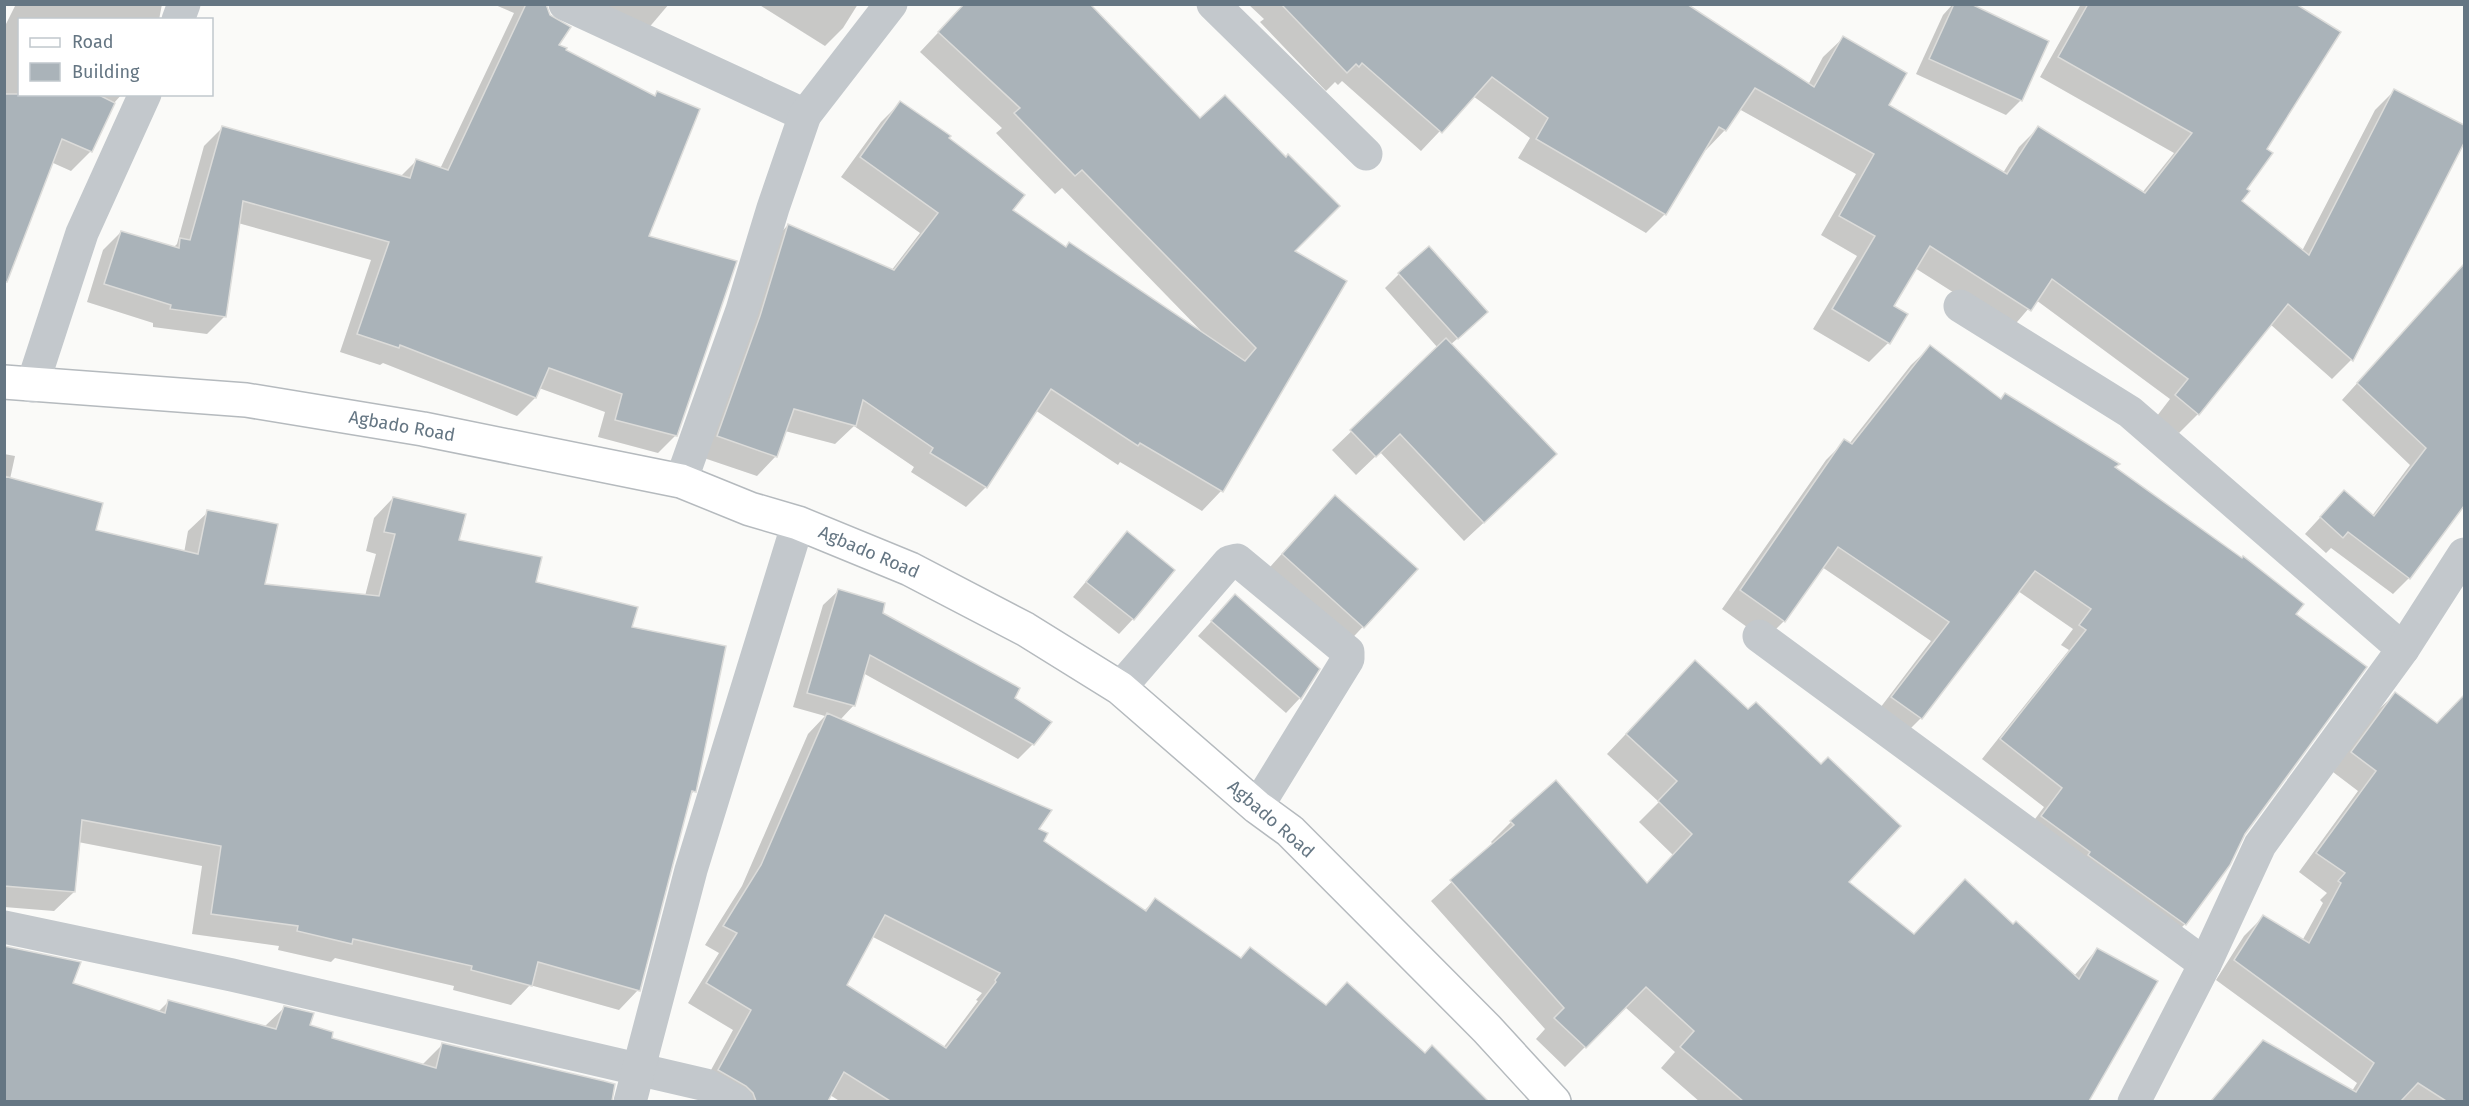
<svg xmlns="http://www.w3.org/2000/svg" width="2469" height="1106" viewBox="0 0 2469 1106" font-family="'Fira Sans',sans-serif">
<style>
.shadow{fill:#0003;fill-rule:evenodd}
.building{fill:#aab3b9;stroke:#dcdcda;stroke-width:1.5;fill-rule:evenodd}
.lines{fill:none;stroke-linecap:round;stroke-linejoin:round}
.major-casing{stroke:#b5babe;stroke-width:36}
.minor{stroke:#c3c8cc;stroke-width:33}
.major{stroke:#fff;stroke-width:33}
.labels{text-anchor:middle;stroke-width:6;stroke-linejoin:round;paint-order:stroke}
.street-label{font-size:18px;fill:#657683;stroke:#fff}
</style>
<rect width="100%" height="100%" fill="#fafaf8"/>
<!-- shadow -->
<g class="shadow">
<polygon points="16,4 162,4 159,20 20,20 20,94 122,94 114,103 91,151 71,171 51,162 4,284 4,28"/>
<polygon points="493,4 545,4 557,45 564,51 654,97 658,93 647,237 676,435 658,453 598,437 605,412 539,388 535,398 517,416 383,363 380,365 340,352 371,260 238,223 225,316 207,334 153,327 153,323 87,302 103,250 121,232 173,248 177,244 204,146 222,128 400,177 416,161 440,169 514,13"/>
<polygon points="594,4 669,4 641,37"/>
<polygon points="758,4 858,4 843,28 825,46"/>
<polygon points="965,4 1293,251 1345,282 1221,491 1202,511 1120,462 1118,465 1035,410 986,487 966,507 911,472 914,467 854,426 835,444 785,431 776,456 757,476 698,456 769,245 788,225 891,271 920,233 841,177 881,122 900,103 947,138 1011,210 1065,248 1204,334 1062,188 1055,194 996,133 1002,128 920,52"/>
<polygon points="1248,4 1463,4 1808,85 1823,57 1843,38 1887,105 2003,173 2019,147 2038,128 2142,193 2174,153 2040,77 2081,4 2293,4 2265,149 2240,201 2302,251 2375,110 2394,91 2464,126 2464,140 2351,360 2332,379 2270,324 2198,414 2179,433 2157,416 2170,399 2036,300 2011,329 1915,268 1892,306 1888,343 1869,362 1813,329 1857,256 1821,235 1856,174 1739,109 1725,130 1706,150 1704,149 1665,214 1646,233 1518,158 1530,138 1473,96 1421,151 1342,81 1338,85 1335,82 1326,91 1260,22 1264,19"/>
<polygon points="1953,4 1967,4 2021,100 2006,115 1916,74 1943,15"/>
<polygon points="2464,265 2464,504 2409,578 2393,594 2331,548 2326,553 2305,534 2328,509 2372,516 2410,465 2342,400"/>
<polygon points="1399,274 1472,326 1450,345 1536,474 1464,541 1380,452 1356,475 1332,450 1438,348 1385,288"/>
<polygon points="1930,347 2000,400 2005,394 2118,464 2114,468 2294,615 2244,833 2229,864 2185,924 2166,943 2023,835 2044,807 1982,759 2069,650 2061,645 2073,629 2018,591 1921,718 1902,737 1874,716 1931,641 1822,567 1784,621 1765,640 1722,609 1826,460 1845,441 1849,444 1911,365"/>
<polygon points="4,454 15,456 10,479 94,532 184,553 188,531 208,512 263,585 365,596 376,554 366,551 374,518 393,498 457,542 534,583 631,628 694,791 689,796 638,990 619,1010 530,985 511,1005 453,990 454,986 335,958 331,962 278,950 279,946 192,934 202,866 78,842 74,892 54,911 4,907"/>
<polygon points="1314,518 1416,570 1342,649 1262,576"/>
<polygon points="1127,533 1133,619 1119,634 1073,597"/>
<path d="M 838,591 L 881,613 L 1013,698 L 1033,744 L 1018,759 L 863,673 L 854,705 L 840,720 L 1037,830 L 1042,841 L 1144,911 L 1155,900 L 1240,959 L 1250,949 L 1325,1006 L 1425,1055 L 1483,1099 L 1480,1102 L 841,1102 L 830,1095 L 827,1102 L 721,1102 L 700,1090 L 733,1030 L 688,1003 L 719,953 L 705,945 L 742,886 L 808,734 L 825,716 L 793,707 L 823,605 ZM 871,936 L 982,993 L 976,1000 L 978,1001 L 943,1048 L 845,986 Z"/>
<polygon points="1221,611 1318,669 1300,698 1286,713 1198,636"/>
<polygon points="1675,682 1847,882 1914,935 2013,926 2074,976 2097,949 2155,981 2087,1102 1700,1102 1661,1068 1675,1052 1625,1007 1565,1067 1536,1039 1545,1029 1431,901 1493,844 1491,842 1511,822 1646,884 1673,855 1639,822 1659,802 1607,754"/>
<polygon points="2395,694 2436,725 2464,696 2464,1102 2210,1102 2263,1042 2352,1091 2357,1083 2216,980 2244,936 2263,917 2302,941 2323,903 2320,900 2327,893 2299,872 2358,791 2333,772 2376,712"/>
<polygon points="4,948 71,984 158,1012 168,1002 264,1027 284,1008 330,1039 422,1065 442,1045 613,1085 610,1102 4,1102"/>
</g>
<!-- building -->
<g class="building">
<polygon points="526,4 546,4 550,15 571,27 559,45 567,48 566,50 655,96 657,91 700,109 649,236 737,261 677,436 615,420 622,394 549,368 536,398 400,345 399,348 357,334 389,242 243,201 226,317 170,309 171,305 104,284 121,231 179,248 180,238 190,240 222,126 410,178 416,159 448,170"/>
<polygon points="964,4 1090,4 1200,118 1225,95 1286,157 1288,154 1340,206 1295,251 1347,281 1223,492 1140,443 1138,446 1051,389 987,488 930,453 933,448 863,400 856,426 794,409 777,457 717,436 760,316 788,224 894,270 938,213 860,157 900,101 951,136 949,138 1025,195 1013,210 1066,247 1069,242 1245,361 1256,348 1082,170 1075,176 1014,113 1020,108 938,32"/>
<polygon points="1281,4 1687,4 1814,87 1843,36 1907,73 1889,105 2007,174 2038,126 2145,193 2192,133 2058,57 2088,4 2296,4 2341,32 2267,149 2273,153 2247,189 2250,191 2242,201 2309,255 2394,89 2464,125 2464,143 2353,361 2288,304 2199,415 2175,395 2188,379 2052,279 2031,311 1930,246 1894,306 1908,314 1890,344 1832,309 1875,236 1839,216 1874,154 1755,88 1726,131 1719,127 1666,215 1536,139 1548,118 1492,77 1442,133 1362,63 1359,67 1356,64 1347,73"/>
<polygon points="1954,4 1971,4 2049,41 2022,101 1929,59"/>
<polygon points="4,94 97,94 115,103 92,152 62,139 7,282 4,281"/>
<polygon points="1429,246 1488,312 1458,339 1398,273"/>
<polygon points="2464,264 2464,506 2410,579 2348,532 2343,538 2320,517 2344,490 2374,516 2426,448 2357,383"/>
<polygon points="1446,338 1557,454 1484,523 1400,434 1376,457 1350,430"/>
<polygon points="1930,345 2001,399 2005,393 2120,464 2115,467 2242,558 2243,556 2304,604 2296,614 2367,667 2245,834 2230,865 2186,925 2088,855 2090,852 2041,816 2062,788 2000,739 2086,630 2079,625 2091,609 2035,571 1922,719 1891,697 1949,622 1838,547 1785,622 1740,590 1844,439 1852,444"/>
<polygon points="4,476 103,503 96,530 198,554 207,510 278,524 265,584 379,596 395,534 384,532 393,497 466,514 459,540 542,557 536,582 638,607 632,627 726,646 696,792 692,791 640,991 538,962 532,986 471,970 472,966 353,939 352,944 297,931 298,926 211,914 221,846 82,820 75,892 4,886"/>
<polygon points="1335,495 1418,569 1364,628 1282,554"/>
<polygon points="1127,531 1175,570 1134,620 1086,582"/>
<polygon points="838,589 885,603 883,613 1020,688 1015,698 1052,722 1034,745 870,655 855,706 807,693"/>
<polygon points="1235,594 1320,669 1301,699 1211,621"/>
<polygon points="1695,660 1748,709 1756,702 1821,764 1828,757 1901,826 1849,882 1914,934 1965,879 2013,924 2016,921 2079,979 2097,948 2158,981 2089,1101 1743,1101 1680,1047 1694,1031 1646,987 1586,1048 1554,1018 1564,1008 1450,880 1514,825 1510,821 1556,780 1647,883 1692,834 1658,801 1677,781 1626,734"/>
<polygon points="2395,692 2437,723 2464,695 2464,1101 2446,1101 2418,1083 2401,1101 2211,1101 2263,1040 2356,1092 2374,1063 2234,960 2263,915 2309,943 2341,883 2338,881 2345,873 2316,853 2376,771 2351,752"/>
<path d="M 827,713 L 1052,810 L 1039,829 L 1048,833 L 1044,841 L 1146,911 L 1155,898 L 1241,958 L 1250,947 L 1326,1005 L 1347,982 L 1425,1053 L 1432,1045 L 1488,1101 L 890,1101 L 844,1072 L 828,1101 L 756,1101 L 753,1093 L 746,1086 L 718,1070 L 751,1010 L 706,983 L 737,933 L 723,926 L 761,865 ZM 885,915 L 1000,973 L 995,980 L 996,982 L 946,1048 L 847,985 Z"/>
<polygon points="4,946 81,962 73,983 165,1013 168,1000 276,1029 284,1006 314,1013 310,1025 333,1032 332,1038 436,1068 442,1043 604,1081 615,1084 612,1101 4,1101"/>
</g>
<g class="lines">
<!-- major casing -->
<g class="major-casing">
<polyline id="major" points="4,382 246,400 423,429 681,481 750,509 798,523 910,569 1025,629 1120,688 1257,807 1290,831 1487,1029 1554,1102"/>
</g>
<!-- minor -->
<g class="minor">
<polyline points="565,4 805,115"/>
<polyline points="1213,4 1366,154"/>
<polyline points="178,20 184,4"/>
<polyline points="1960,306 2130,412 2403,649"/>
<polyline points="32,386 82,233 145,94"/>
<polyline points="681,481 742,310 773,208 805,115 891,4"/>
<polyline points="1759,636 2205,964"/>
<polyline points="1120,688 1229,562 1237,560 1348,652 1348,659 1257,807"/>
<polyline points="4,927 232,975 706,1085 737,1102"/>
<polyline points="630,1102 691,870 798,523"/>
<polyline points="2134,1102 2205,964 2260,845 2403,649 2464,554"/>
</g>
<!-- major -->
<use href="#major" class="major"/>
</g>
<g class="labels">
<!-- street labels -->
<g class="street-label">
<text transform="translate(402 426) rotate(10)" y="6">Agbado Road</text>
<text transform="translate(869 552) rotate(23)" y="6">Agbado Road</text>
<text transform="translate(1271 819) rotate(41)" y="6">Agbado Road</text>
</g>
</g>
<!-- border -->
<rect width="2469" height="1106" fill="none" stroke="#657683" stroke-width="12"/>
<!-- legend -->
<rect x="18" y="18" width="195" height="78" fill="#ffffff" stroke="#c1c8cd" stroke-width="1.5"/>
<rect x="30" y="38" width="30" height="9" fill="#ffffff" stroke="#c1c8cd" stroke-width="1.5"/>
<text x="72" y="48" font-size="18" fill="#657683">Road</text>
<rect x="30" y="63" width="30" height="18" fill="#aab3b9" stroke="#c1c8cd" stroke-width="1.5"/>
<text x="72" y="78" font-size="18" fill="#657683">Building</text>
</svg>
